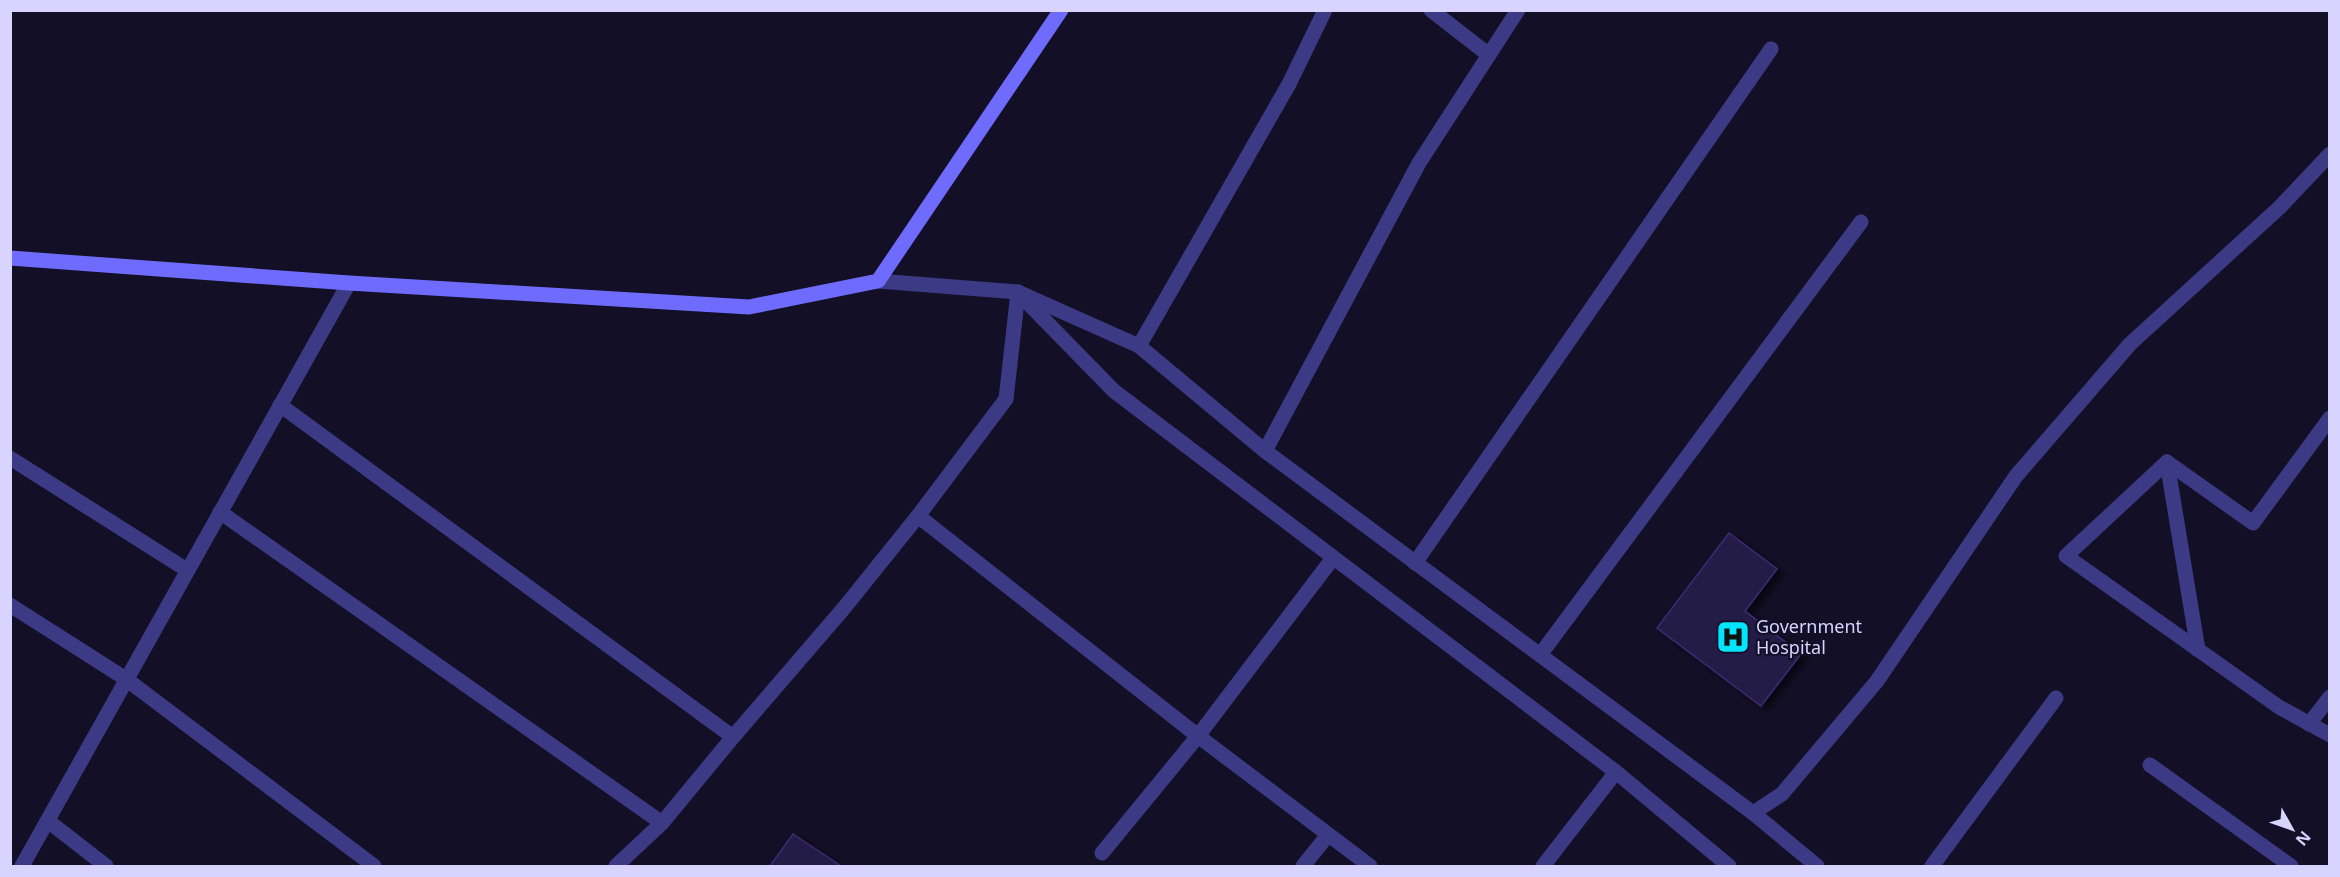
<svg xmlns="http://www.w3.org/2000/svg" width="2340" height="877" viewBox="0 0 2340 877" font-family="'Noto Sans',sans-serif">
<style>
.building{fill:#241b47;stroke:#3b2d73;stroke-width:1.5;filter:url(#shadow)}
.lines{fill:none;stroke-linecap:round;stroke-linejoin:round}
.lane{stroke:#3d3a85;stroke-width:15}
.street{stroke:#3d3a85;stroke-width:15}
.secondary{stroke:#6f6bff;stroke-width:15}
.labels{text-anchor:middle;stroke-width:4.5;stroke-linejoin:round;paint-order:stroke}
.poi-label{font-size:18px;fill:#d9d4ff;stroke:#130f26;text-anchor:start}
</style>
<defs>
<filter id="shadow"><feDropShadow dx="6" dy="4" stdDeviation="3" flood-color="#0009"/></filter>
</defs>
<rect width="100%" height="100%" fill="#130f26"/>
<!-- building -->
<g class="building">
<polygon points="1729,533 1777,569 1745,611 1801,654 1761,706 1657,628"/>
<polygon points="793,834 841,866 770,866"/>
</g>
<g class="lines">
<!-- lane -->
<polyline class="lane" points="1540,655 1861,222"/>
<!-- street -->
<g class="street">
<polyline points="1431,10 1489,55"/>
<polyline points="878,281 1018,292 1139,346 1265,451 1753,813 1817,866"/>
<polyline points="1024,299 1114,391 1616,772 1729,866"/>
<polyline points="1139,346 1289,84 1325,10"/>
<polyline points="280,405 733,737 662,823 616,866"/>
<polyline points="2330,418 2253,523 2167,462 2066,556 2279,707 2330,735"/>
<polyline points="1265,451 1419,163 1518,10"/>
<polyline points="10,458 187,570"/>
<polyline points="2167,462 2198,650"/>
<polyline points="220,512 662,823"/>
<polyline points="918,516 1198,736 1102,853"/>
<polyline points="1333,558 1198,736 1370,866"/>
<polyline points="1415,563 1771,49"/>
<polyline points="10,605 126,679 374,866"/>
<polyline points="2309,724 2330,697"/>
<polyline points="733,737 844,608 918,516 1006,399 1018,292"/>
<polyline points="2150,765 2291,866"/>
<polyline points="1753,813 1782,794 1877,681 2016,476 2130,344 2280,207 2330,154"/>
<polyline points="48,821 106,866"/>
<polyline points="22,866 349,283"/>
<polyline points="1303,866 1328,835"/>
<polyline points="1543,866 1616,772"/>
<polyline points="1932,866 2056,698"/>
</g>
<!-- secondary -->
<polyline class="secondary" points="10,258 349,283 749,307 878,281 1061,10"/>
</g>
<!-- icons -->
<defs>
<g id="hospital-square" transform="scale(1.725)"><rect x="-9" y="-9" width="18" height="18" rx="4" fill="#00e5ff" stroke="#130f26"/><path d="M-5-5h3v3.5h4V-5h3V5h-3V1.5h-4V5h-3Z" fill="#111"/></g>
</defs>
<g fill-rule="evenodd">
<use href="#hospital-square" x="1733" y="637"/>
</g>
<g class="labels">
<!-- poi labels -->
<g class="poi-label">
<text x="1756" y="633">Government<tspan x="1756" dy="21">Hospital</tspan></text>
</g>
</g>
<!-- border -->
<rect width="2340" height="877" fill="none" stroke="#d9d4ff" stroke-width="24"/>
<!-- north arrow -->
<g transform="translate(2292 829) rotate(130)" stroke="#130f26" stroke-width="4.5" paint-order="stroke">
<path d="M0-4.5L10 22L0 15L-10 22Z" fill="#d9d4ff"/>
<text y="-9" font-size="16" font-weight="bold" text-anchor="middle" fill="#d9d4ff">N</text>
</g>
</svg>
